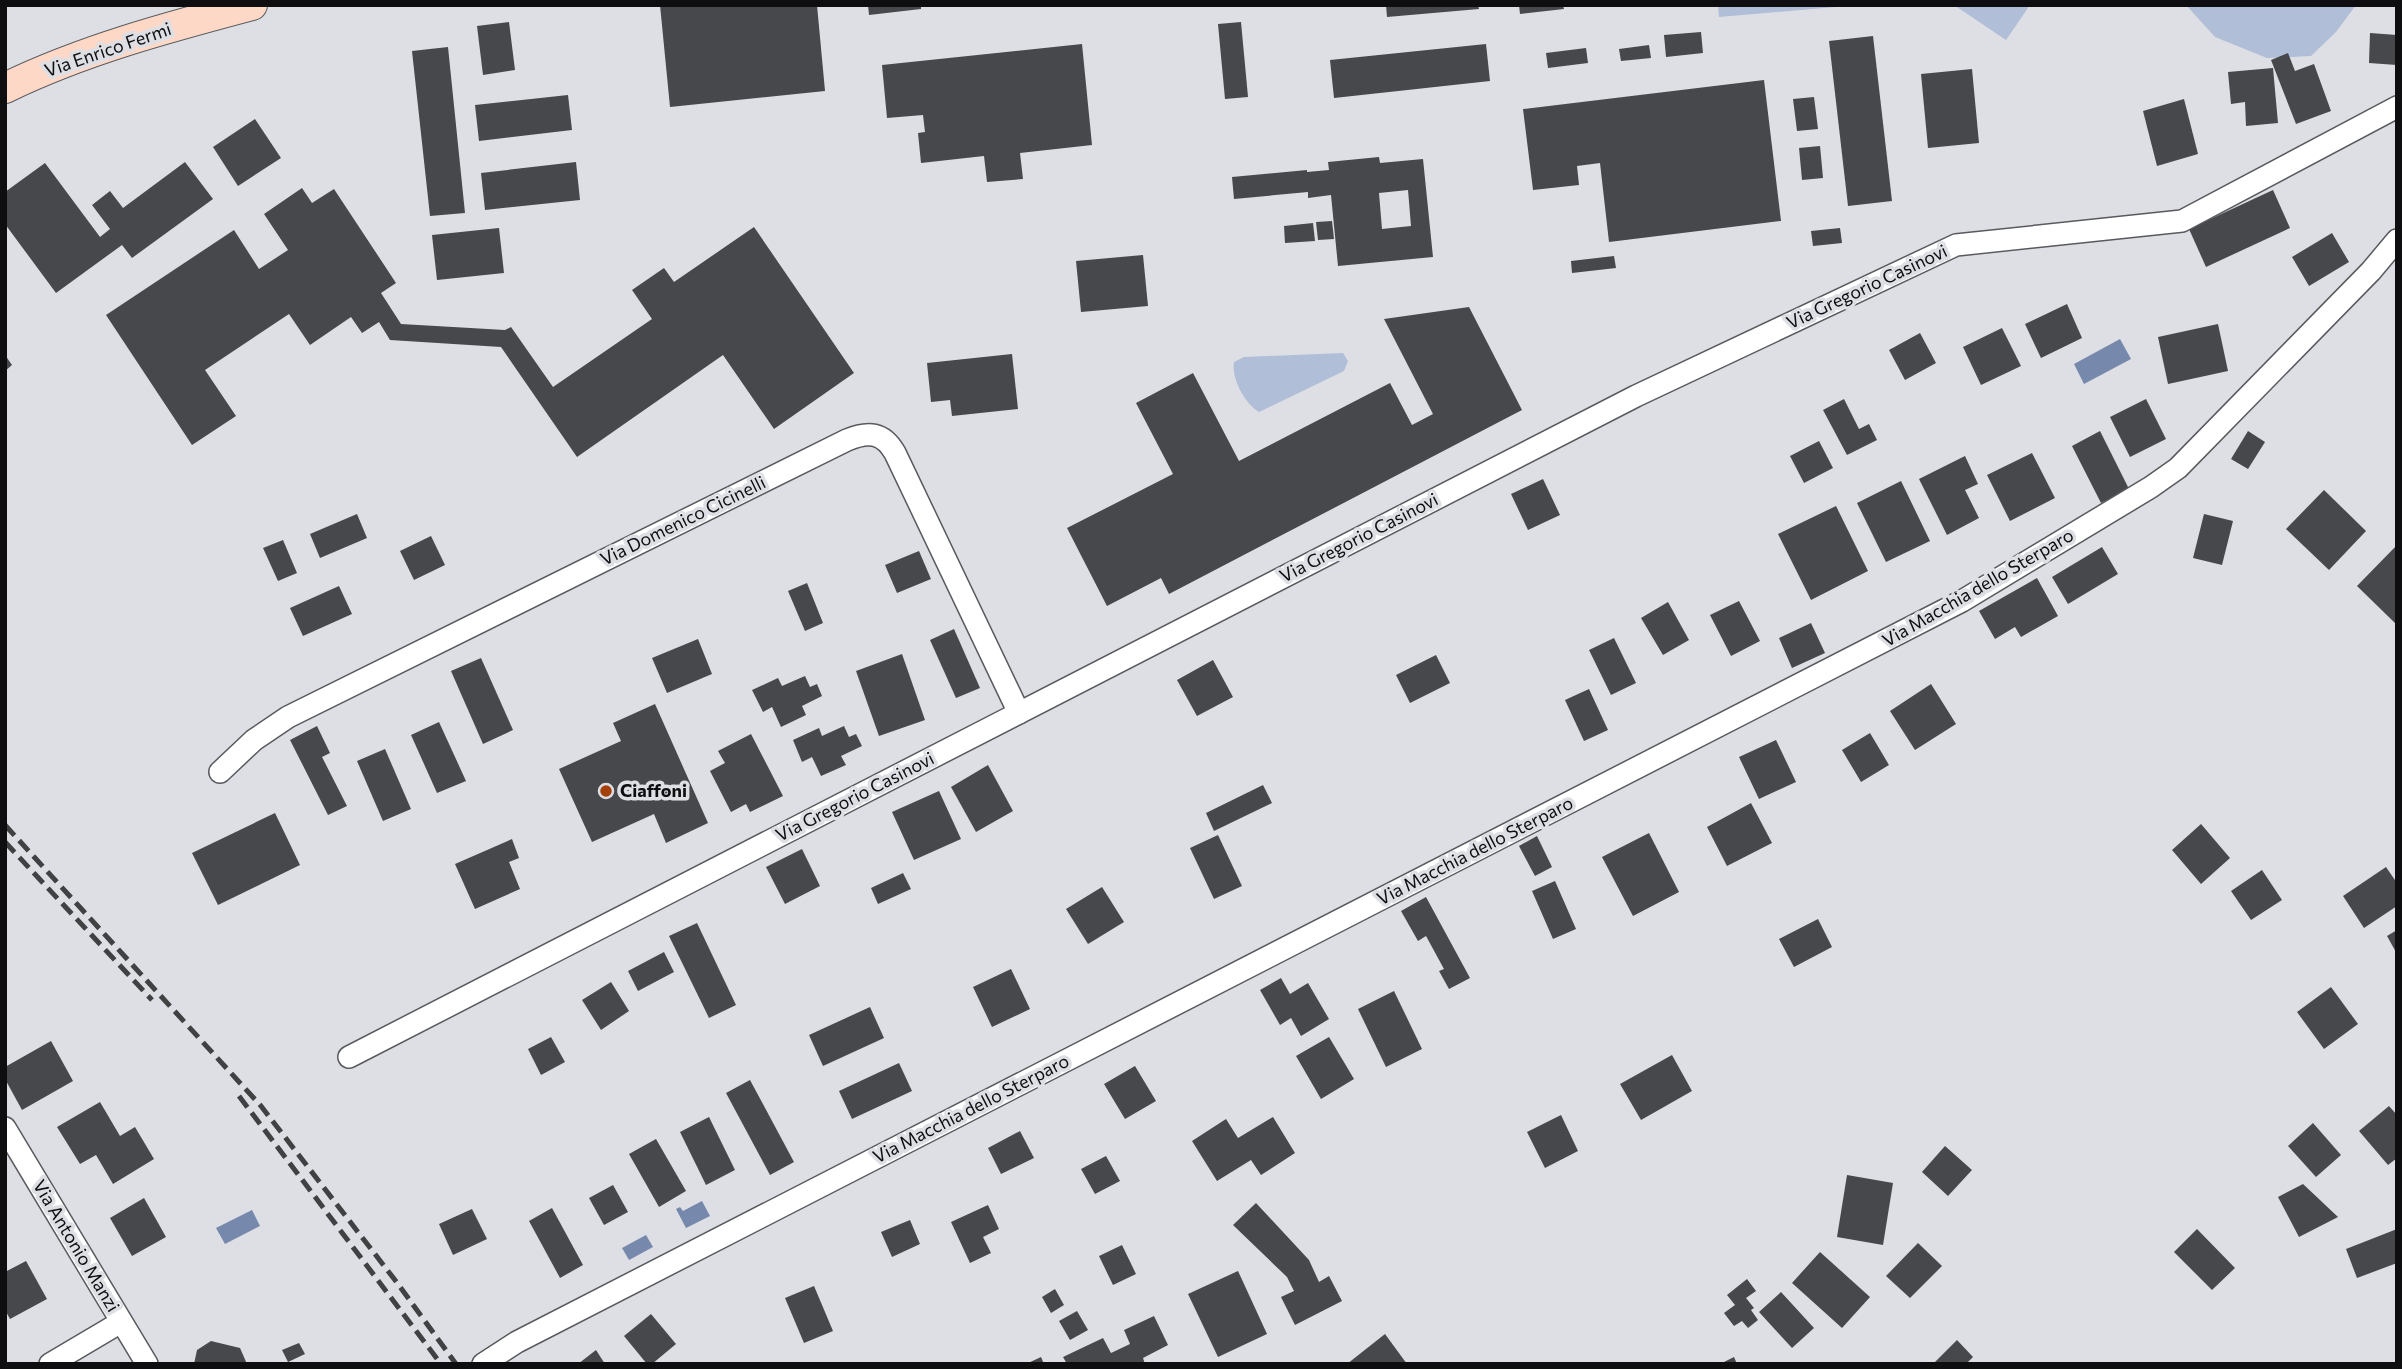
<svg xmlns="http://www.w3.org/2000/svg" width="2402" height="1369" viewBox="0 0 2402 1369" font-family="Commissioner,sans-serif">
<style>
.green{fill:#b1bed8}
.water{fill:#7688ab}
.building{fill:#46484b;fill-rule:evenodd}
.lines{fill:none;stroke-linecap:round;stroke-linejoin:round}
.street-casing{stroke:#585a5e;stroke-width:24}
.secondary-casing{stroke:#585a5e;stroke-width:32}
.street{stroke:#fff;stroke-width:21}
.secondary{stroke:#fed8c7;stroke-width:30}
.rail{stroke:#404143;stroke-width:5;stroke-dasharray:14 7;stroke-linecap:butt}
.poi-dot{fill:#a4400a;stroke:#dddfe4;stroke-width:2.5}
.labels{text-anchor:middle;stroke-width:7;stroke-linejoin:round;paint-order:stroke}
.street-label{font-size:18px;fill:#0e0e10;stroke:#dddfe4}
.poi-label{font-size:18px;font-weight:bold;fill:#0e0e10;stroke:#dddfe4;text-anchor:start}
</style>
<rect width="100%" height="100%" fill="#dddfe4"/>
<!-- green -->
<g class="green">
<polygon points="1718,5 1846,5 1847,6 1719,17"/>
<polygon points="1954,5 2030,5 2006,40"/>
<polygon points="2186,5 2356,5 2336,32 2311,56 2267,58 2215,37"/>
<path d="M 1343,353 L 1348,361 L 1344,371 L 1259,412 C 1245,404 1231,378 1234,362 L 1244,357 Z"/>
</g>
<!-- water -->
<g class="water">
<polygon points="2120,339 2131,359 2084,384 2074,364"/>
<polygon points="702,1201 710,1216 686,1228 676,1209 680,1207 683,1211"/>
<polygon points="252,1210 260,1226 225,1244 216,1228"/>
<polygon points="646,1235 653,1247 629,1260 622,1248"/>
</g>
<!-- building -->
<g class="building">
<polygon points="660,5 817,5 825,91 670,107"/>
<polygon points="868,5 921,5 921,9 869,15"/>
<polygon points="1386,5 1478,5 1479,9 1387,17"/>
<polygon points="1519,5 1563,5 1564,9 1520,14"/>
<polygon points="509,22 515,70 483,75 477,26"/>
<polygon points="1241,22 1248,97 1225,99 1218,24"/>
<polygon points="1701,32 1703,53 1666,57 1664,35"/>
<polygon points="2370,33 2397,35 2397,65 2369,63"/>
<polygon points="1873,36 1892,201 1848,206 1829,41"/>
<polygon points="1082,44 1092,145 1020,153 1023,179 987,182 984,156 921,163 918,133 925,132 923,115 887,118 882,65"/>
<polygon points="1486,44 1490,81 1334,98 1330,60"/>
<polygon points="1649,45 1651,58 1621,61 1619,49"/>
<polygon points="448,47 465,213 430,216 412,51"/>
<polygon points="1586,48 1588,63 1548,68 1546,53"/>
<polygon points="2288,53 2295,71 2314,64 2331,111 2296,124 2271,60"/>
<polygon points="2273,68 2278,123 2246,126 2245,102 2231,104 2228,72"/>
<polygon points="1972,69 1979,143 1928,148 1921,74"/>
<polygon points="1764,80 1781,221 1609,242 1600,163 1577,166 1579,185 1533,190 1523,109"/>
<polygon points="568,95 572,130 479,141 475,105"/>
<polygon points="1814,97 1818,129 1797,131 1793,99"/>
<polygon points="2184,99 2198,154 2157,166 2143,111"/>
<polygon points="255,119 281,158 238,186 213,147"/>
<polygon points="1820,146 1823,178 1802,180 1799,148"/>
<path d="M 1379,157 L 1380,163 L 1423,159 L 1433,257 L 1338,266 L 1331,195 L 1308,198 L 1308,192 L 1234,199 L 1232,177 L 1307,170 L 1307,172 L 1329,170 L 1328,162 ZM 1408,190 L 1411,226 L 1382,229 L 1379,193 Z"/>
<polygon points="185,162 213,199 132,258 122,245 56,293 5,224 5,192 45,163 100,237 110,229 92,205 110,191 123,208"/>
<polygon points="576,162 580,200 485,210 481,173"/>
<polygon points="302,188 312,203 334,189 396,283 381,293 401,324 505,330 511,327 553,387 652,319 632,290 664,268 674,282 754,227 854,373 774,429 723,355 577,457 501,347 390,340 379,322 362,333 351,317 310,345 289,314 205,370 236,416 192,445 106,315 234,230 259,269 288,250 264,214"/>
<polygon points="2273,190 2290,228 2206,267 2189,229"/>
<polygon points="1332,221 1334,239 1318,240 1316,222"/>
<polygon points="1313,223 1315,241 1285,243 1284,226"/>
<polygon points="499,228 504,273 437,280 432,235"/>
<polygon points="1840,228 1842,243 1813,246 1811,231"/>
<polygon points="2332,233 2349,262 2309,286 2292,257"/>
<polygon points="1143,255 1148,306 1081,312 1076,261"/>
<polygon points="1614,256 1616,268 1572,273 1571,261"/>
<polygon points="2067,304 2082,338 2041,358 2025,324"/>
<polygon points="1469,307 1522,410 1169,594 1161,578 1107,606 1067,528 1173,474 1136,403 1193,373 1239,461 1390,383 1412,425 1433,414 1384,319"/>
<polygon points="2218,324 2228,371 2168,384 2158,337"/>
<polygon points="2002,328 2021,366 1981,385 1963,347"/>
<polygon points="1920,333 1936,363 1905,380 1889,350"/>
<polygon points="1012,354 1018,409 952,416 950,400 931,402 927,363"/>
<polygon points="5,355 12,365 5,371"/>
<polygon points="1844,399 1859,429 1869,424 1877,440 1847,455 1823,410"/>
<polygon points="2146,399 2166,439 2130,457 2110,417"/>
<polygon points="2100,431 2129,489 2101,503 2072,446"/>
<polygon points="2248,431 2265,442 2248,469 2231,459"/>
<polygon points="1819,441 1833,468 1804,483 1790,456"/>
<polygon points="2032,453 2055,498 2010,521 1987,475"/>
<polygon points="1965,456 1978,484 1965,490 1979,518 1947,535 1919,479"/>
<polygon points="1543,479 1560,515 1528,530 1511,494"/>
<polygon points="1901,481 1930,541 1886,562 1857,503"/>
<polygon points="2324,490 2366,531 2329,570 2286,529"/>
<polygon points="1836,506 1868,571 1811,600 1778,534"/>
<polygon points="357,514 367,538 320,558 310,534"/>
<polygon points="2204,514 2233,521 2222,565 2193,558"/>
<polygon points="431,536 445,565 414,580 400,551"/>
<polygon points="283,540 297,573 278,581 263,548"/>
<polygon points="2397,545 2397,625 2357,586"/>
<polygon points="2102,547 2118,574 2068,604 2052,577"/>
<polygon points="919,551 931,579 897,593 885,565"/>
<polygon points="2037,578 2058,616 2021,637 2015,627 1995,639 1979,611"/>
<polygon points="807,583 823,623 805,631 788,591"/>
<polygon points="339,586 352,614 303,636 290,608"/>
<polygon points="1739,601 1760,641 1731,656 1710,615"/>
<polygon points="1668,602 1689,640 1663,655 1641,618"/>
<polygon points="1811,623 1825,653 1792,668 1779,638"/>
<polygon points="954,629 980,688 956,698 930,640"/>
<polygon points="1614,638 1636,683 1611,695 1589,650"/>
<polygon points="698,639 712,674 667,693 652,658"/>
<polygon points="902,654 925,720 879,736 856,671"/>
<polygon points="1436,655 1450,683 1410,703 1396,675"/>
<polygon points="481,658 513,730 483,744 451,671"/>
<polygon points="1213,660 1233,697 1197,716 1177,680"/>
<polygon points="805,676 810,687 817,684 822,696 802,706 806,715 781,727 772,707 763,712 752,690 778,678 782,686"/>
<polygon points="1931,684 1956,724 1915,750 1890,711"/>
<polygon points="1589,689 1608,730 1584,741 1565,700"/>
<polygon points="655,704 708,823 666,843 654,814 592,842 559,769 621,741 613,723"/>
<polygon points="439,722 466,781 437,793 411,735"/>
<polygon points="317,726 330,753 322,757 347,806 328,815 290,740"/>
<polygon points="844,726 849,737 856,734 862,746 841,756 846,765 821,776 812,757 802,762 793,740 819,728 822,736"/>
<polygon points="1870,733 1889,765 1861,782 1842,750"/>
<polygon points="751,734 783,796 750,812 746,804 731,812 710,771 725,763 718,751"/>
<polygon points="1776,740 1796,782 1759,799 1739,757"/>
<polygon points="385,749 411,809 383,821 357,761"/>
<polygon points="988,765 1013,811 976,832 951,787"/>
<polygon points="1263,785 1272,803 1214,831 1206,813"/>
<polygon points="939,791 961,839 914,860 892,812"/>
<polygon points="1751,803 1772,843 1727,866 1707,827"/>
<polygon points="275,813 300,865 218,905 192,853"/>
<polygon points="2201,824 2230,858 2201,884 2172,850"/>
<polygon points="1649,833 1679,892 1633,916 1602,857"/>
<polygon points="1218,835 1242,886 1214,899 1190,848"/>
<polygon points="1537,836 1552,867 1535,876 1519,846"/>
<polygon points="512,839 519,858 509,862 520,889 475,909 455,864"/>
<polygon points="802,849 820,886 785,904 766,867"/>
<polygon points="2386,867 2397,883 2397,906 2364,928 2343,896"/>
<polygon points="2262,870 2282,900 2251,920 2231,891"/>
<polygon points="903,873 911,889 878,904 871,888"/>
<polygon points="1555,881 1576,929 1553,939 1532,891"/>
<polygon points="1102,887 1124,922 1088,944 1066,909"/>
<polygon points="1426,897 1470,978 1449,989 1439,971 1444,969 1426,936 1418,941 1401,911"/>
<polygon points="1818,919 1832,947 1794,967 1779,939"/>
<polygon points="697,923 736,1005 709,1018 669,936"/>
<polygon points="2397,930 2397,954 2387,936"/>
<polygon points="664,952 674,972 638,991 628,971"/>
<polygon points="1011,969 1030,1009 992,1027 973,987"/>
<polygon points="1281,978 1290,994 1308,983 1329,1019 1301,1036 1291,1018 1280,1025 1260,990"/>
<polygon points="611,982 629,1011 601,1030 582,1000"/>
<polygon points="2331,987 2358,1024 2324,1049 2297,1012"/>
<polygon points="1394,991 1422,1049 1386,1067 1358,1009"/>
<polygon points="870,1007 884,1038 823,1066 809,1035"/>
<polygon points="551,1037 565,1062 541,1075 528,1049"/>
<polygon points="1329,1037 1354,1079 1321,1099 1296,1056"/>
<polygon points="51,1041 73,1081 22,1110 5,1079 5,1067"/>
<polygon points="1672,1055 1692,1091 1641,1120 1620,1084"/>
<polygon points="899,1063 912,1091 852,1119 839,1091"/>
<polygon points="1135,1066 1156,1101 1125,1119 1104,1084"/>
<polygon points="750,1080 794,1162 770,1175 726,1093"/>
<polygon points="100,1102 120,1136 135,1127 154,1159 113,1184 96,1155 80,1164 57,1127"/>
<polygon points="2389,1106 2397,1115 2397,1158 2388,1165 2359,1131"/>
<polygon points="1561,1115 1578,1151 1545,1168 1527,1132"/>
<polygon points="709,1117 735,1170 706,1185 680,1132"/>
<polygon points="1273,1117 1295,1153 1261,1175 1251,1160 1217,1181 1192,1141 1226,1119 1238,1138"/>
<polygon points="2313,1123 2341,1155 2316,1177 2288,1146"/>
<polygon points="1020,1131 1034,1158 1001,1174 988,1148"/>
<polygon points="656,1139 686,1191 659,1207 629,1154"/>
<polygon points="1945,1146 1972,1170 1948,1196 1922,1172"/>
<polygon points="1106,1156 1120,1181 1095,1194 1081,1169"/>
<polygon points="1847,1175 1893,1183 1883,1245 1837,1237"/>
<polygon points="2303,1184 2338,1217 2299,1237 2278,1197"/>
<polygon points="613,1185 628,1212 604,1225 589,1198"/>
<polygon points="144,1198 166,1237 132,1256 110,1218"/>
<polygon points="1256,1203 1309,1260 1319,1282 1329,1276 1342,1301 1295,1325 1281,1297 1294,1291 1287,1277 1233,1225"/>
<polygon points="988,1205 999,1229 983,1237 991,1253 970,1263 951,1222"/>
<polygon points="552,1208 583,1265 560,1278 529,1221"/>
<polygon points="472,1209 487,1239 453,1255 439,1224"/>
<polygon points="910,1220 920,1244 892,1257 881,1232"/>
<polygon points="2197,1229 2235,1268 2212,1290 2174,1252"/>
<polygon points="2397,1229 2397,1263 2357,1278 2346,1249"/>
<polygon points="1918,1243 1942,1266 1910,1298 1886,1276"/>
<polygon points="1122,1245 1136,1274 1113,1285 1099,1256"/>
<polygon points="1820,1252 1870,1297 1842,1328 1792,1283"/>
<polygon points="26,1261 47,1299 10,1319 5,1310 5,1272"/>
<polygon points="1238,1271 1267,1334 1218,1357 1188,1294"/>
<polygon points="1747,1279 1756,1291 1746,1298 1754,1308 1751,1310 1758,1320 1748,1328 1742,1321 1734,1326 1724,1313 1735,1305 1727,1295"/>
<polygon points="814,1286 833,1331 804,1343 785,1298"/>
<polygon points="1055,1289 1064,1305 1051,1313 1042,1297"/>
<polygon points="1781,1292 1814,1328 1792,1348 1759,1312"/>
<polygon points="1077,1311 1088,1330 1070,1340 1059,1321"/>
<polygon points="651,1314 676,1344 652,1364 647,1364 624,1336"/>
<polygon points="1154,1316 1168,1345 1143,1358 1145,1364 1067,1364 1063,1357 1103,1338 1111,1353 1130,1344 1124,1330"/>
<polygon points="1385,1334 1407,1364 1347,1364"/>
<polygon points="1957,1340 1973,1357 1966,1364 1933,1364"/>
<polygon points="211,1341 240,1348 247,1364 194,1364 197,1350"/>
<polygon points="299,1343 305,1354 288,1362 282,1350"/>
<polygon points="596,1350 605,1364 578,1364"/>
<polygon points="1041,1357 1044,1364 1026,1364"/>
<polygon points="1734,1357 1737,1364 1720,1364"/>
</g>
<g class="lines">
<!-- street casing -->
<g class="street-casing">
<g id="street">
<path d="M 220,772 L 254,740 L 288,717 L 847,440 C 868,431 883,432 895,453 L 1019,713"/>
<polyline points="349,1057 1636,396 1956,245 2182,221 2397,107"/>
<polyline points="5,1128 147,1364"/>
<polyline points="50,1364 121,1322"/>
<polyline points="483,1364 517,1342 1962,601 2151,487 2178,468 2371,271 2397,240"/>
</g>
</g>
<!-- secondary casing -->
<g class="secondary-casing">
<path id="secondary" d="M 5,88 C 83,50 169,27 252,5"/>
</g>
<!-- street -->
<use href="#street" class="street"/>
<!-- secondary -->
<use href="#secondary" class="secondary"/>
<!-- rail -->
<g class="rail">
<polyline points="5,825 261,1106 398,1284 456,1364"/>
<polyline points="5,842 152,1000"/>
<polyline points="239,1096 441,1364"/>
</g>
</g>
<!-- markers -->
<circle class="poi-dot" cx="606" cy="791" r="7"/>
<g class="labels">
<!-- street labels -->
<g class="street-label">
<text transform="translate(108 50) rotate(-19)" y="6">Via Enrico Fermi</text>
<text transform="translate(1867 287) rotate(-25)" y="6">Via Gregorio Casinovi</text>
<text transform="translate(683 521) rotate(-26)" y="6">Via Domenico Cicinelli</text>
<text transform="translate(1359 538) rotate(-27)" y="6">Via Gregorio Casinovi</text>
<text transform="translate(1978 588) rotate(-30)" y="6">Via Macchia dello Sterparo</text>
<text transform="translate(855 797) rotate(-27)" y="6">Via Gregorio Casinovi</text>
<text transform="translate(1475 851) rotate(-27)" y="6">Via Macchia dello Sterparo</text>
<text transform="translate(971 1109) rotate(-27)" y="6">Via Macchia dello Sterparo</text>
<text transform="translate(76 1246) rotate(59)" y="6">Via Antonio Manzi</text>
</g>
<!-- poi labels -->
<g class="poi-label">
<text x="620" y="797">Ciaffoni</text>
</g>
</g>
<!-- border -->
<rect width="2402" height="1369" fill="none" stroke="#0e0e10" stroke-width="14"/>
</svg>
